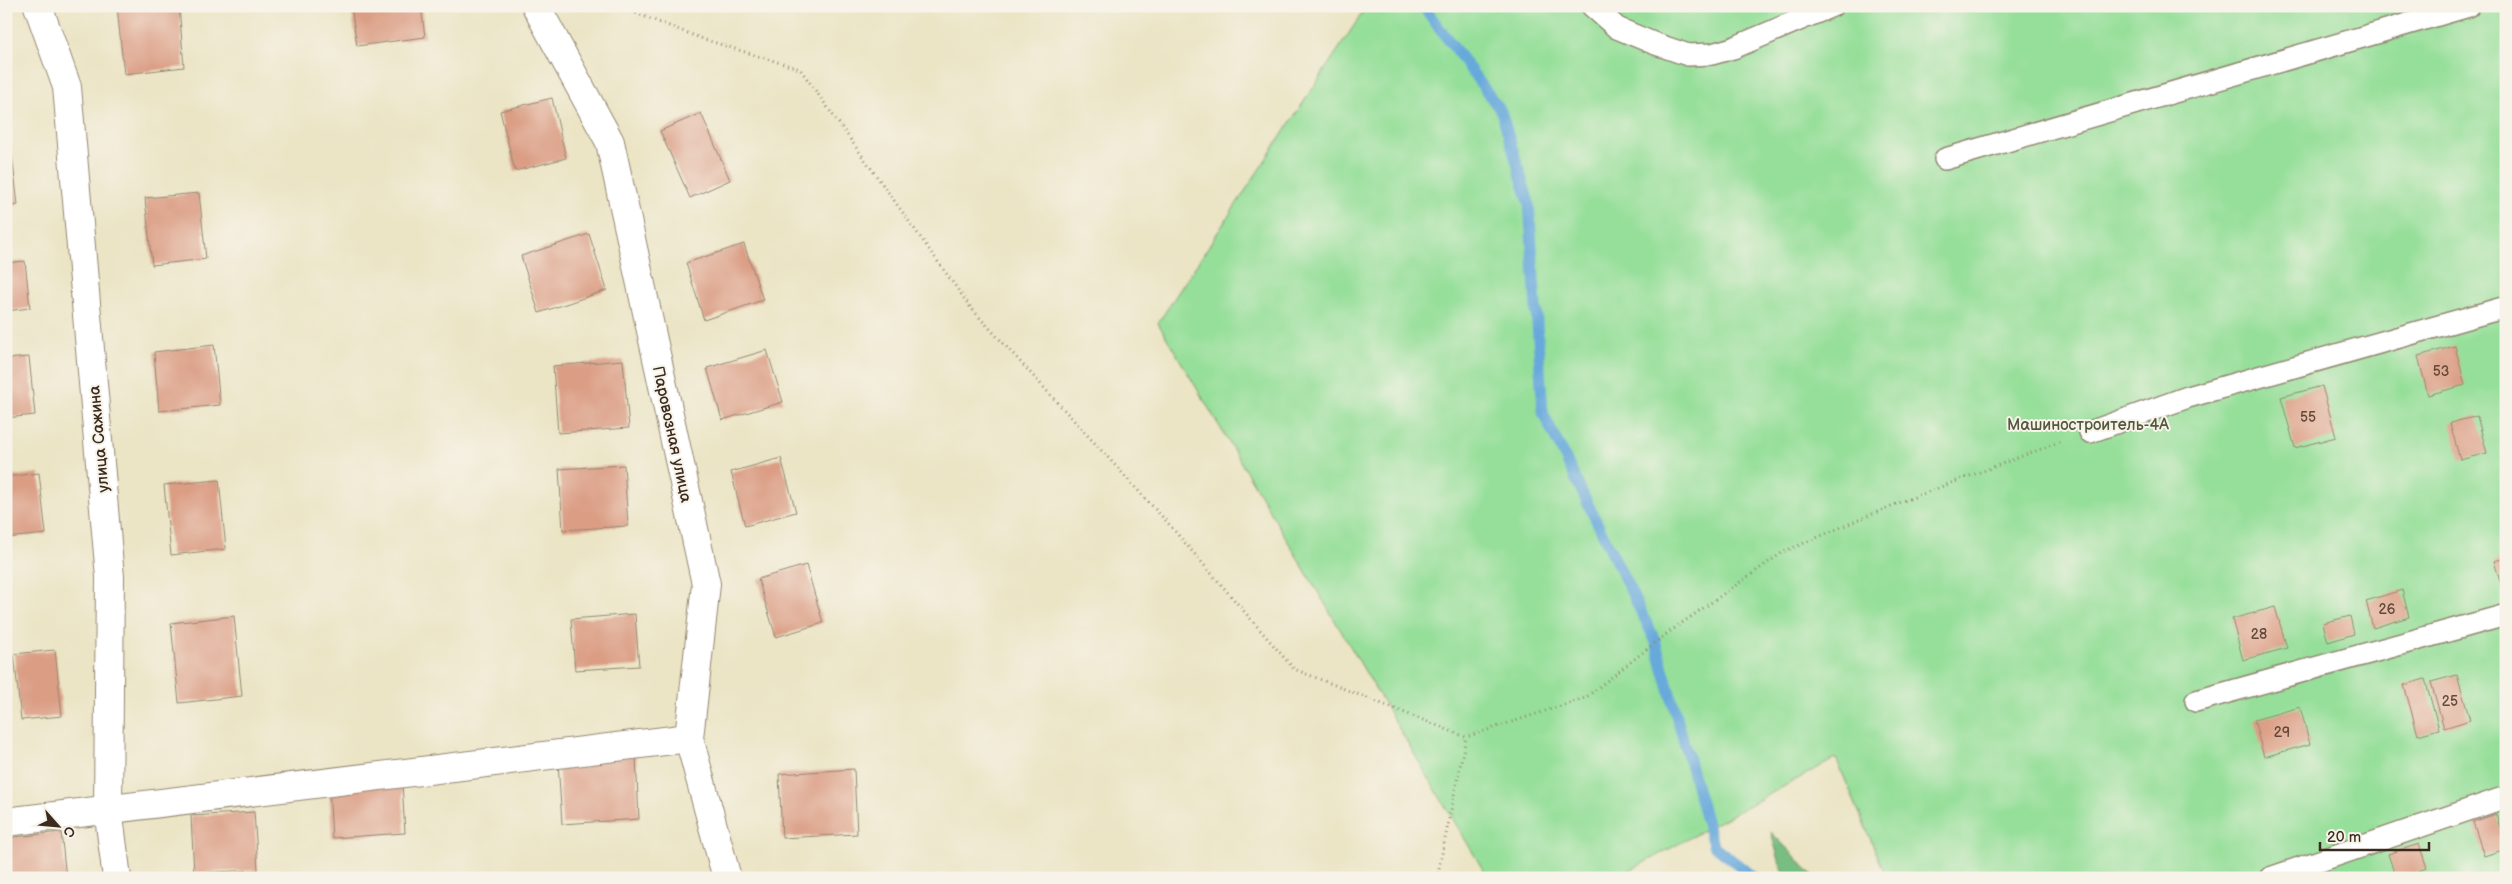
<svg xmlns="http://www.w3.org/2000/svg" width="2512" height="884" viewBox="0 0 2512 884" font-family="'Balsamiq Sans',sans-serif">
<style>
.green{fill:#96df9a;stroke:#68845c}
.forest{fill:#78be82;stroke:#5a7450}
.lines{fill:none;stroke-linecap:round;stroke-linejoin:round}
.stream{stroke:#67a9db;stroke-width:11}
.building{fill:#db9e85}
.service-casing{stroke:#938772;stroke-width:24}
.minor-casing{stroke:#938772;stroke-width:30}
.path{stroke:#938772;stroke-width:3;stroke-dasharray:1 4;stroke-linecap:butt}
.service{stroke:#fff;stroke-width:21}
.minor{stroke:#fff;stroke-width:28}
.labels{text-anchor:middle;stroke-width:4;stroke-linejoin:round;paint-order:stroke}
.number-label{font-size:14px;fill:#634738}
.park-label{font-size:16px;fill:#52573d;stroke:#f7f3e8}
.street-label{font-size:16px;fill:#3b2a1e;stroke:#f7f3e8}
</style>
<rect width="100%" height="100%" fill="#f7f3e8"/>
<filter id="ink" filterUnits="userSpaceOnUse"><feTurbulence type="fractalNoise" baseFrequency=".02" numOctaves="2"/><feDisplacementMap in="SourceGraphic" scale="10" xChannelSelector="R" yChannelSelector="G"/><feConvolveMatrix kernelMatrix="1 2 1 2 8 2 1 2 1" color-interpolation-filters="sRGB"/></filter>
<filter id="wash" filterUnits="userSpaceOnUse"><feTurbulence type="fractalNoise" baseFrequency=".0096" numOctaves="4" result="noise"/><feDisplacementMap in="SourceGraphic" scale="20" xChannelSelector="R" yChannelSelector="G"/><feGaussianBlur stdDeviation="1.12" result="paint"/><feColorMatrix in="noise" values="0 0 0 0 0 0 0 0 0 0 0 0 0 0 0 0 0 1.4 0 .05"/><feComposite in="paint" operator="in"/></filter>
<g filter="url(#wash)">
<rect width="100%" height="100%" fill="#ebe4c5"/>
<!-- green -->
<polygon class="green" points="1367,6 2506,6 2506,878 1887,878 1836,758 1616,878 1488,878 1158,323"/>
<!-- forest -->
<polygon class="forest" points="1771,832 1816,878 1784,878"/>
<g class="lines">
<!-- stream -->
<polyline class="stream" points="1423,6 1501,111 1529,203 1543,413 1655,640 1713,845 1755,878"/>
</g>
<g id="blocks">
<!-- building -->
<g class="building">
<polygon points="117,6 179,6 184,67 124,74"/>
<polygon points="351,6 421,6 425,37 357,46"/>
<polygon points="552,98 566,158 515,171 500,111"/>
<polygon points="701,113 730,180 690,198 660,131"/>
<polygon points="12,156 18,205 6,207 6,157"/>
<polygon points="199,193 206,259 152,265 145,198"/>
<polygon points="589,234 607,290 539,313 521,256"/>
<polygon points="744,244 763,300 704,320 686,263"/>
<polygon points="25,261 30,308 6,311 6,263"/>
<polygon points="214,345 220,405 159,411 154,352"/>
<polygon points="2455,346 2465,385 2428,395 2418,356"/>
<polygon points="767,350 783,402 722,420 707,368"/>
<polygon points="29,357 35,415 6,418 6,359"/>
<polygon points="623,360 629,428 558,433 553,366"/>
<polygon points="2322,386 2336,437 2295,448 2281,397"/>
<polygon points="2477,416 2487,453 2460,460 2450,423"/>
<polygon points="781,458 796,512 745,526 731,472"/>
<polygon points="624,465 628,526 563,530 559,469"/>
<polygon points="39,473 46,534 6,538 6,477"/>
<polygon points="219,480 226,549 171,555 164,485"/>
<polygon points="2506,558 2506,595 2504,595 2494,561"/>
<polygon points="806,565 823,623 776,637 758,579"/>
<polygon points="2402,590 2409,617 2373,628 2366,601"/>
<polygon points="2275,607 2287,648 2243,660 2232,619"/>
<polygon points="635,614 639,666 575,670 571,619"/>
<polygon points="234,616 242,696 179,703 171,623"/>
<polygon points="2350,616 2354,634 2328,642 2323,623"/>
<polygon points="55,650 62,716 21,720 14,654"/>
<polygon points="2457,675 2470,720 2444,728 2431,682"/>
<polygon points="2425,679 2439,729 2418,735 2404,685"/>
<polygon points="2300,707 2310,744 2264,757 2254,720"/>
<polygon points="636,756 639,819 562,824 558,761"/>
<polygon points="854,769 857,834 782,838 779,774"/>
<polygon points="402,783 405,833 332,838 329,788"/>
<polygon points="254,812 258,870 194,873 191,816"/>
<polygon points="2496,814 2506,849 2484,856 2473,822"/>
<polygon points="61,832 66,878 9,878 6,838"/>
<polygon points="2419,844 2427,868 2396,878 2388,854"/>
</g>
</g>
</g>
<g filter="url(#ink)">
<use href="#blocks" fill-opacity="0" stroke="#938772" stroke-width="1"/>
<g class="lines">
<!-- service casing -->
<g class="service-casing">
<g id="service">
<polyline points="1592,6 1617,28 1653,43 1688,55 1712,54 1733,48 1832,6"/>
<polyline points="1945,159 2469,6"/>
<polyline points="2090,432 2188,397 2506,307"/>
<polyline points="2196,701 2506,615"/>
<polyline points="2270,878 2506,797"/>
</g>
</g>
<!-- minor casing -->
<g class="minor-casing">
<g id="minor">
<polyline points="38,6 67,87 110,577 108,809 117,878"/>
<polyline points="536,6 610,142 706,584 689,738 727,878"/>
<polyline points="6,822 689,738"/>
</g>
</g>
<!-- path -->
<g class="path">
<polyline points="617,6 703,39 800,69 971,308 1166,521 1294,669 1466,737 1585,698 1665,635 1783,552 1896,504 2062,441"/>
<polyline points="1437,878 1466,737"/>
</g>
<!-- service -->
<use href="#service" class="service"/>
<!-- minor -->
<use href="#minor" class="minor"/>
</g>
</g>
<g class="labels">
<!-- number labels -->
<g class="number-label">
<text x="2441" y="376">53</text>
<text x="2308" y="422">55</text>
<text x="2387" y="614">26</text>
<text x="2259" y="639">28</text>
<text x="2450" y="706">25</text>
<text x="2282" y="737">29</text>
</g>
<!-- park labels -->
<g class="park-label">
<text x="2088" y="430">Машиностроитель-4А</text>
</g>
<!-- street labels -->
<g class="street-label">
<text transform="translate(673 434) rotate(78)" y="6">Паровозная улица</text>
<text transform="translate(98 439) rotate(-95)" y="6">улица Сажина</text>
</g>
</g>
<!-- margin -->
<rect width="2512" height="884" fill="none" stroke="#f7f3e8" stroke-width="25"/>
<!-- north arrow -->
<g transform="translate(58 826) rotate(117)" stroke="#f7f3e8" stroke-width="4" paint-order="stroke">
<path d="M0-4L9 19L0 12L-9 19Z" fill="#3b2a1e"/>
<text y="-8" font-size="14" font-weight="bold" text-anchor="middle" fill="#3b2a1e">С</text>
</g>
<!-- scale -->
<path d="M2320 842v8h109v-8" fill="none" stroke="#3b2a1e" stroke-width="2.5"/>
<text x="2327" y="842" font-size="15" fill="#3b2a1e" stroke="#f7f3e8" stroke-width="4" paint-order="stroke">20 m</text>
</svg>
